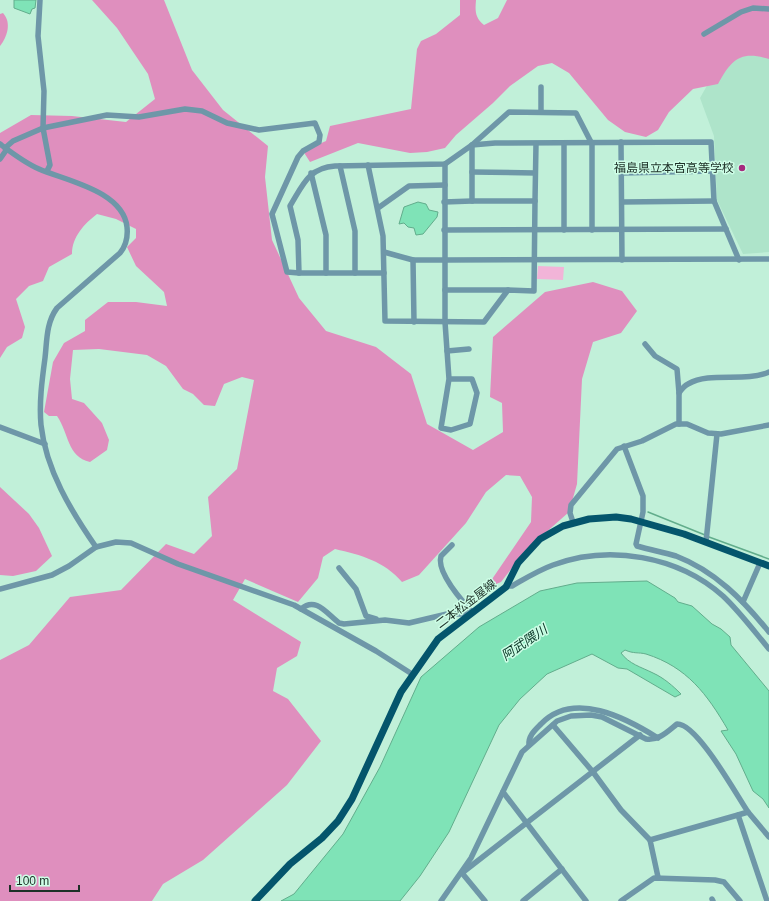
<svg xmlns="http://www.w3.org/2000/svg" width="769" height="901" viewBox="0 0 769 901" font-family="Arial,'Noto Sans JP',sans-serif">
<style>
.built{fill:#aee4ca}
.green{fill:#f2b4d8}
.forest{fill:#df8fbe}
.water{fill:#7fe3b7;stroke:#62ad8c}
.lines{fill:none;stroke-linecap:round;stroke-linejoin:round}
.stream{stroke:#62ad8c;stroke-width:1.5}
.minor{stroke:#6e97a8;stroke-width:5.5}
.major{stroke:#04556c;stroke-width:7}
.poi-dot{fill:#a62a7e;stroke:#cefee7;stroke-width:1.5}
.labels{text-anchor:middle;stroke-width:3;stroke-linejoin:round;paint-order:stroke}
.poi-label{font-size:12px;fill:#1d3027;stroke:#cefee7;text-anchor:end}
.street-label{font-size:12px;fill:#1d3027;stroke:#cefee7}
.water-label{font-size:13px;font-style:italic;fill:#083625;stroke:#cefee7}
</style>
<rect width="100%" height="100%" fill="#c1f0d9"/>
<!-- built -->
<polygon class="built" points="769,51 769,252 743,254 717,200 714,136 700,98 722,59"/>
<!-- green -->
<polygon class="green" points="538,266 564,267 563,280 537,279"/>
<!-- forest -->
<g class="forest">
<path d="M 92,0 L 164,0 L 192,70 L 223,110 L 268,146 L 265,177 L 272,240 L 299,298 L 326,331 L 376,347 L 411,374 L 427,424 L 473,450 L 503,432 L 502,403 L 490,397 L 493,337 L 545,292 L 593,282 L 622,291 L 637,311 L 621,333 L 593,342 L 582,379 L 577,484 L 569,512 L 526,550 L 501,582 L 486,588 L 531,522 L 532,497 L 520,476 L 506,475 L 486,492 L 466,523 L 419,575 L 402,582 C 384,561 361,555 335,549 L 323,557 L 318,578 L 298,602 L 245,579 L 233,600 L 301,642 L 297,656 L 277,668 L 273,691 L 288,699 L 321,741 L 287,785 L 203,860 L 163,884 L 152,901 L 0,901 L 0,660 L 29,645 L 70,597 L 121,590 L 166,544 L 194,554 L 212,536 L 208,497 L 237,469 L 254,380 L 242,377 L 224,384 L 215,406 L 204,405 L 193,394 L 183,389 L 166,366 L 147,355 L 99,349 L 73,350 L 70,379 L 72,399 L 84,403 L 102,423 L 109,440 L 107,450 L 90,462 C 67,457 69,433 57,416 L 49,416 L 44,412 L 53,362 L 64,343 L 85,331 L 85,320 L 108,302 L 136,302 L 167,306 L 164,292 L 136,266 L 127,247 L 136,238 L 136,229 L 116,219 L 97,214 C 84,224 72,237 72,254 L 49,267 L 43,281 L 29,286 L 16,299 L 25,327 L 22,338 L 7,347 L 0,358 L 0,133 L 31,115 L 72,116 L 126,122 L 155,99 L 148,74 L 117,28 Z"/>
<path d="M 460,0 L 476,0 C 475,11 475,18 484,25 L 498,18 L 507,0 L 769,0 L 769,59 C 739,50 731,61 718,84 L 693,89 L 669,112 L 658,130 L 646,137 L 625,132 L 608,120 L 569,73 L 552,63 L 538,66 L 510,86 L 493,103 L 456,135 L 445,148 L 427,152 L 410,153 L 358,143 L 310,162 L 303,151 L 326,141 L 330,126 L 411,109 L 417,49 L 421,41 L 436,34 L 460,15 Z"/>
<path d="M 3,13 C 12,23 7,37 0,46 L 0,14 Z"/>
<polygon points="0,487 29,514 39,528 52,556 36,571 13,576 0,575"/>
</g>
<!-- water -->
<g class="water">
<polygon points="14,0 36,0 35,8 32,9 30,14 14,8"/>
<polygon points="418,202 426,204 429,210 438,212 437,217 423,234 416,235 414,228 408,227 404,223 399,224 404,207"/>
<path d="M 647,581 L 675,598 L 678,602 L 692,606 L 712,624 L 721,629 L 730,637 L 731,645 L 769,691 L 769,808 L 763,799 L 753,791 L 736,754 L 721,731 L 728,730 C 707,694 687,667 646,654 C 638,652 634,654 625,650 L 621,653 C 629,664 641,667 653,673 C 664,678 673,686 681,694 L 675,697 L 627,669 L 618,668 L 592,654 L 547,674 L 520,699 L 499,725 L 449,832 L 420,876 L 400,901 L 281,901 L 294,894 L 343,834 L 380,767 L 421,677 L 479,627 L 540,591 L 577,583 Z"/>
</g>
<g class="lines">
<!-- stream -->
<g class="stream">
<polyline points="648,512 705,535"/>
<polyline points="709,537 769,559"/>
</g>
<!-- minor -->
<g class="minor">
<polyline points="40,0 38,36 44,91 43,128 50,165 47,171"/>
<polyline points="704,34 741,12 753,8 769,9"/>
<polyline points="541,112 541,87"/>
<polyline points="621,142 622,260"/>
<path d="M 0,144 C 12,153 25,163 39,169 C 67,181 123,191 127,227 C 128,237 126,246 120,253 L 57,308 C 46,323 47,341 45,358 C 42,380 39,403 41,425 C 46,470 71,511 96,547"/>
<polyline points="472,145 495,143 711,142 714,201 739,260"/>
<polyline points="5,148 13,141 43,128 107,115 139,117 185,109 202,111 227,123 259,130 315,123 320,135 319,142 303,151 298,157 272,214 287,272 299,273"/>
<polyline points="0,159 7,149"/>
<polyline points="445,164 445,322 449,379 441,428 451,430 470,424 477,393 472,379 449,379"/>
<polyline points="368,165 383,236 385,321 484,322 508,290 534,291 535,201 472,201 472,145"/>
<polyline points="340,166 355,231 355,273"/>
<polyline points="472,172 535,173"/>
<polyline points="311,173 326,235 326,273"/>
<polyline points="622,173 712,171"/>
<polyline points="535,201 536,144"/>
<polyline points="444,202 472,201"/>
<polyline points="622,202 714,201"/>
<polyline points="378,208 409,186 445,185"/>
<polyline points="444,230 726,229"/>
<polyline points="564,230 564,144"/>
<polyline points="384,252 413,260 445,260 769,259"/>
<polyline points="413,260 414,322"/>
<path d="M 384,273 L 299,273 L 298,240 L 290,206 C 303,185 308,168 335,166 L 445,164 L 472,145 L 509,112 L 576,113 L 592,144 L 592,230"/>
<polyline points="445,290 508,290"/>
<polyline points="645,344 655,356 677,369 679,393"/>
<polyline points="447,351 469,349"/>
<path d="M 679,424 L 679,393 C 681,390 684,386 688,384 C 711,371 744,383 769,372"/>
<polyline points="0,427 45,444"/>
<path d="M 624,446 L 643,496 L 643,512 L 636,544 L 637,546 C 650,550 663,552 676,556 C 715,571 743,600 769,632"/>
<polyline points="573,522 570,513 571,505 617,449 642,441 676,424 687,424 708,433 721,434 769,425"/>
<polyline points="706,542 717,434"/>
<path d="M 452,545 L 441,556 C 436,572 462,601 472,612"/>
<polyline points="339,568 356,589 366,616 376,619"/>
<path d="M 506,586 L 512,586 C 526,578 539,570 553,565 C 609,544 678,556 723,596 C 740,612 754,631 769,649"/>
<polyline points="0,589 52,575 69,566 96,547 116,542 131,543 178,564 294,605 376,651 412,674"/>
<polyline points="743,602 760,563"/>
<path d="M 301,609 C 316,596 327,614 339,623 L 344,624 L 385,620 L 409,623 L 447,614 L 469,614"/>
<polyline points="553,725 593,772 621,810 650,840"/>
<path d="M 529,745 C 528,736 535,730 541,724 C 574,690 626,718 658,738"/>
<polyline points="503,792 586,901"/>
<polyline points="658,877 650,840 738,815"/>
<polyline points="712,899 713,901"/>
<path d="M 441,901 L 471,858 L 522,752 L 557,721 L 571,716 L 591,715 L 602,717 L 646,739 C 659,741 668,731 677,724 C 697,723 737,796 748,812"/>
<polyline points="485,901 462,873 640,735"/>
<polyline points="523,901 562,869"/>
<polyline points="621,901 654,878 715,880 724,882 740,901"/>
<polyline points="767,901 738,815 748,812 769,837"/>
</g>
<!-- major -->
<polyline class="major" points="255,901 290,864 322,838 338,821 352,799 401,692 438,639 506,587 518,563 540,539 563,526 589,519 616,517 631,519 684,534 769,566"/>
</g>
<!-- markers -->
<circle class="poi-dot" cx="742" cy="168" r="4"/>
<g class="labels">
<!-- poi labels -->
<g class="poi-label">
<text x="734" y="172">福島県立本宮高等学校</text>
</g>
<!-- street labels -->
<g class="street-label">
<text transform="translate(466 604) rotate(-37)" y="4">二本松金屋線</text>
</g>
<!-- water labels -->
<g class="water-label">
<text transform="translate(524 642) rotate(-34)" y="5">阿武隈川</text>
</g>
</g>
<!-- scale -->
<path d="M10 885v6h69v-6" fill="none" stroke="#1d3027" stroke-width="2"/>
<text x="16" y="885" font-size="12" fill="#1d3027" stroke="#cefee7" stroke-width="3" paint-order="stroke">100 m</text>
</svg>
